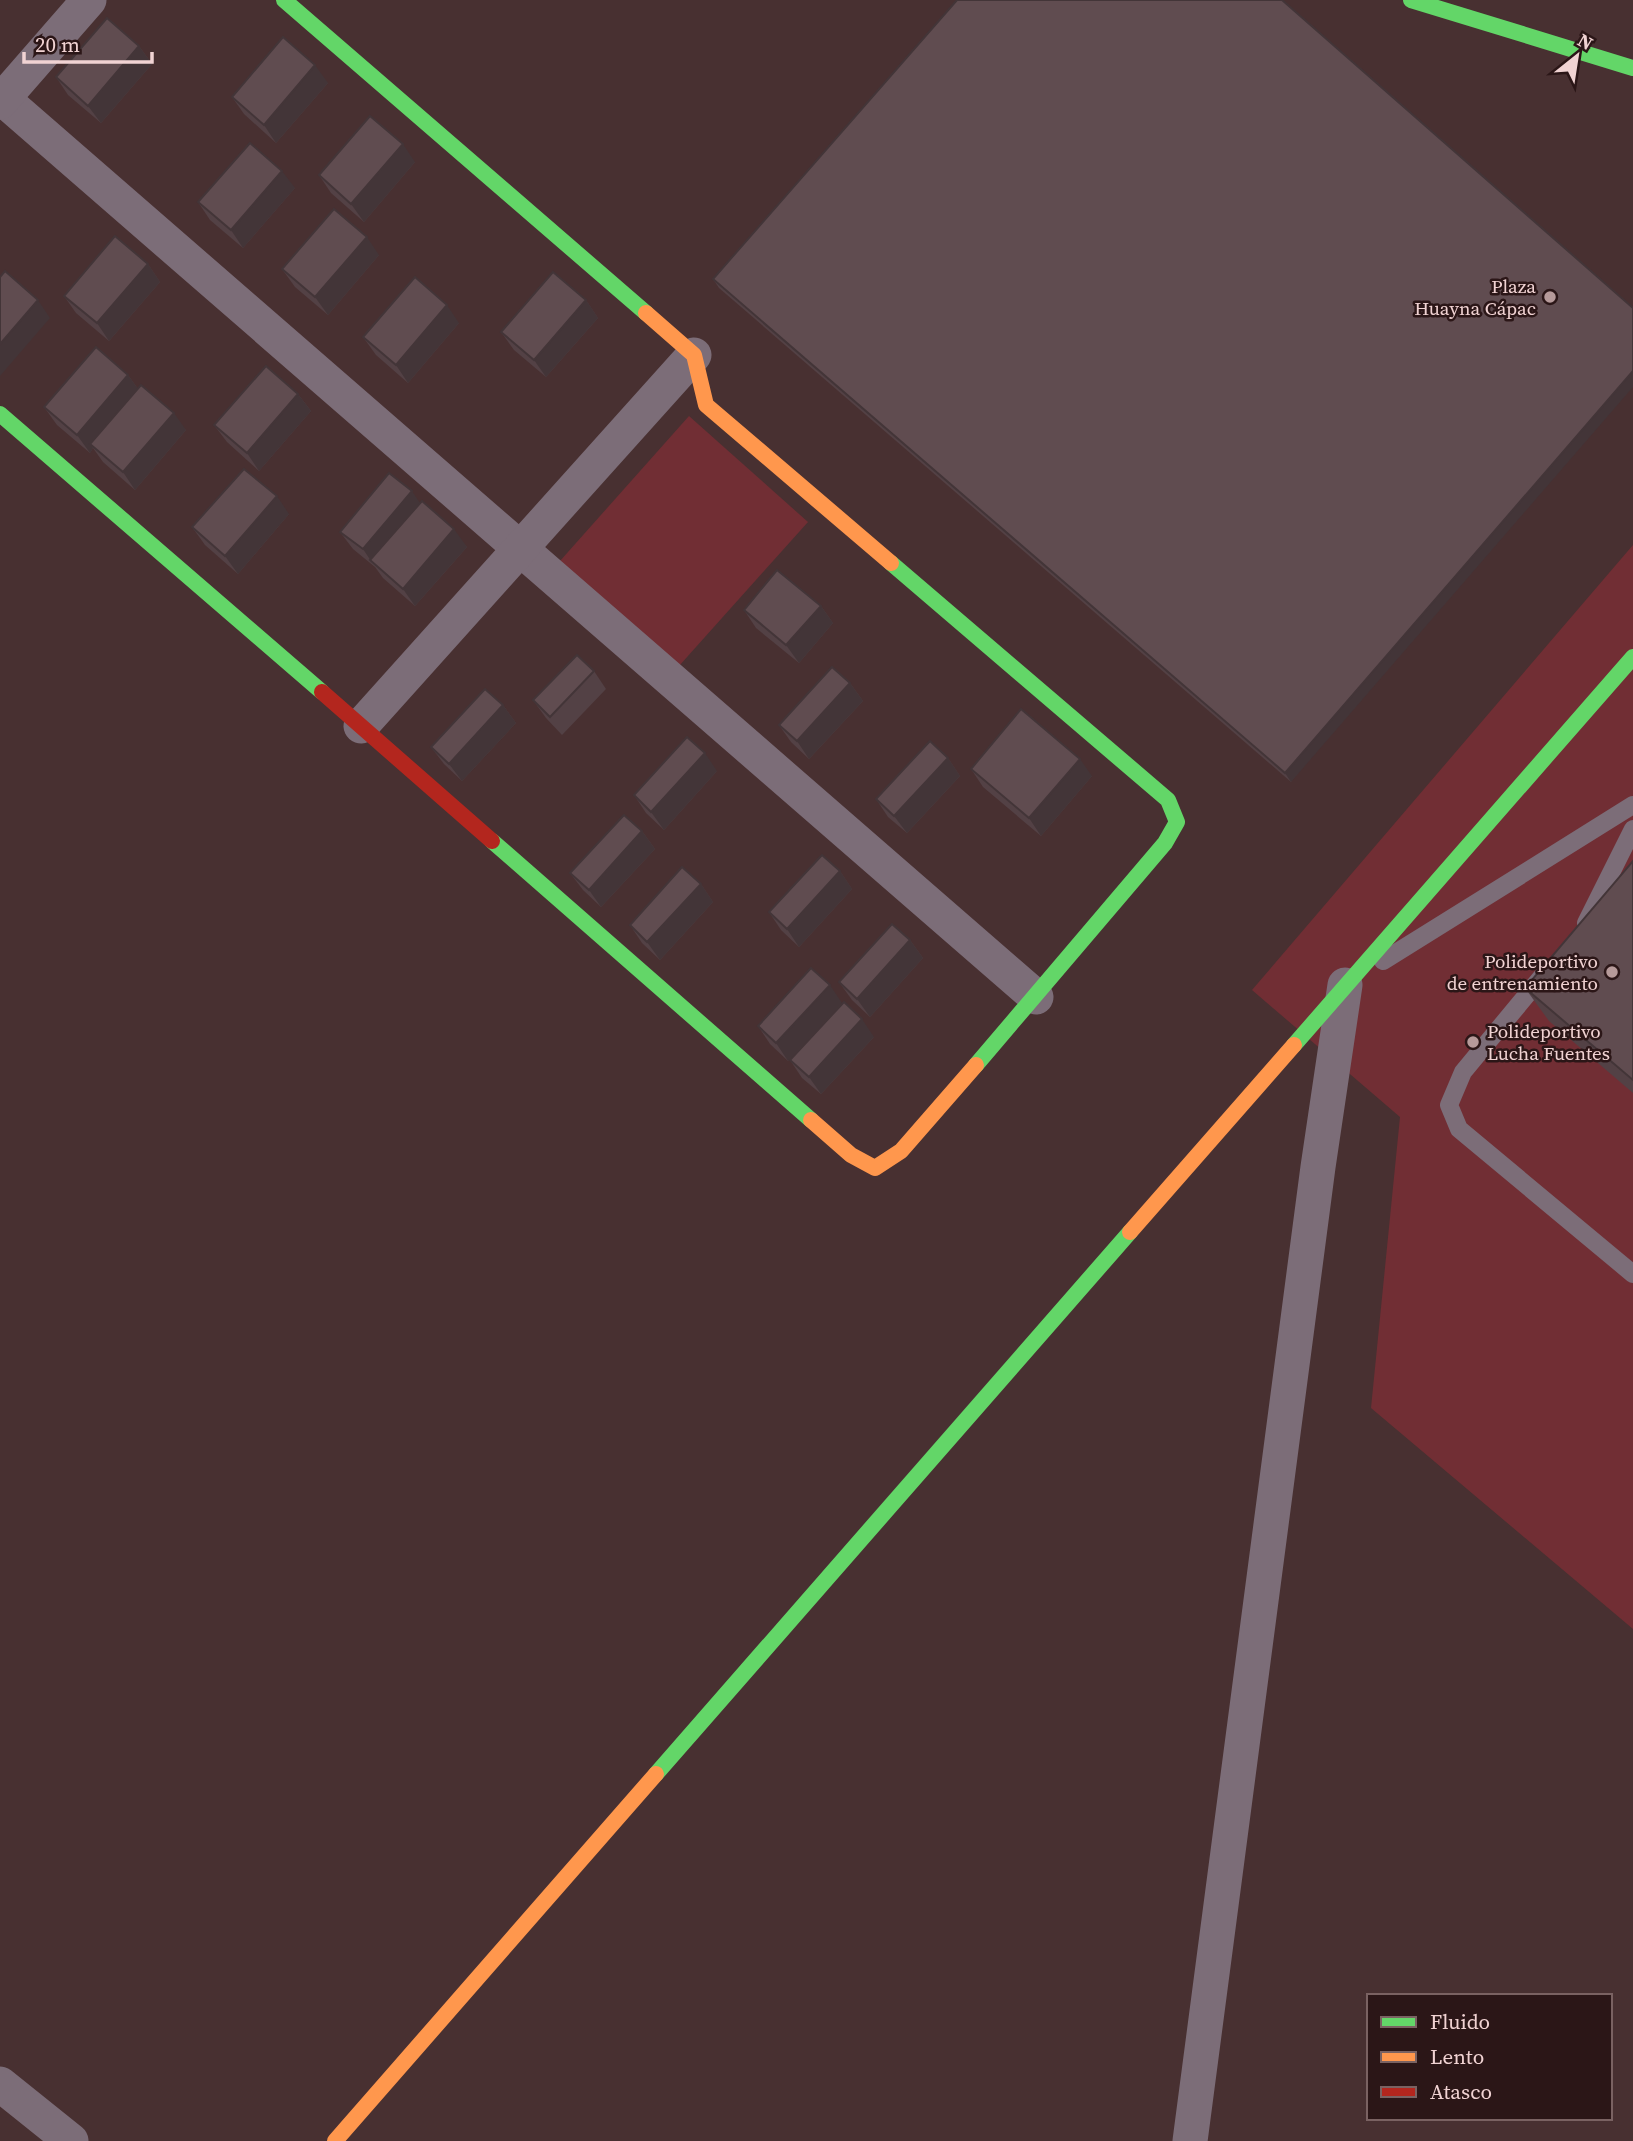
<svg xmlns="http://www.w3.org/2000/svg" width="1633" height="2141" viewBox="0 0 1633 2141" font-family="'Source Serif 4',serif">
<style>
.green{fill:#712e34}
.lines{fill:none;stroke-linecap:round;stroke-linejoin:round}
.lane{stroke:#7c6d78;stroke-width:18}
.street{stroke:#7c6d78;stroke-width:35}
.fast{stroke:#63d668;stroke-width:16}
.slow{stroke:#ff974d;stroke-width:16}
.jam{stroke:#b3261e;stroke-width:16}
.wall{fill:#534145}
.shaded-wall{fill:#433538}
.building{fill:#604c50;stroke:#433538;stroke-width:2}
.poi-dot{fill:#b69a9a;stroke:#2b1617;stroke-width:2.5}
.labels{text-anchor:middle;stroke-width:5;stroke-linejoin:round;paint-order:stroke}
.poi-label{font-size:19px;fill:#f1d3d3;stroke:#2b1617;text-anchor:end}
</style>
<rect width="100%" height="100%" fill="#483031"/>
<!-- green -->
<g class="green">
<polygon points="689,416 808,522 679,666 560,561"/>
<polygon points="1633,545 1633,1629 1371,1408 1400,1117 1252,990"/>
</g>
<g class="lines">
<!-- lane -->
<g class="lane">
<polyline points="1586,923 1633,829"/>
<polyline points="1383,961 1633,805"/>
<polyline points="1544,974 1463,1072 1449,1105 1459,1129 1633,1274"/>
</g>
<!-- street -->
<g class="street">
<polyline points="3,99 1036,997"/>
<polyline points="0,102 89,0"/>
<polyline points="361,726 694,355"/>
<polyline points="0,2084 71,2141"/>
<polyline points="1190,2141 1318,1167 1345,985"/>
</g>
<!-- fast -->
<g class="fast">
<polyline points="284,0 646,313"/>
<polyline points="1411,0 1633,68"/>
<polyline points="0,414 322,692"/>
<polyline points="891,563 1168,800 1177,822 1165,843 976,1065"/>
<polyline points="492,841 811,1120"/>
<polyline points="1294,1045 1633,657"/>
<polyline points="656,1774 1130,1232"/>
</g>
<!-- slow -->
<g class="slow">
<polyline points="646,313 694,355 706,405 891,563"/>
<polyline points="811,1120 851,1155 875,1168 901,1151 976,1065"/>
<polyline points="1130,1232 1294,1045"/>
<polyline points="335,2141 656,1774"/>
</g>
<!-- jam -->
<polyline class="jam" points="322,692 492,841"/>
</g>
<!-- wall -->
<g class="wall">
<polygon points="139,46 152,64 101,123 68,95 56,77"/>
<polygon points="328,83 276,143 244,114 232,97"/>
<polygon points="415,162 364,222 331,193 319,175"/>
<polygon points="295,188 243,248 210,220 198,202"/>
<polygon points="379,255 328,315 295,287 282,269"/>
<polygon points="148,264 160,282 109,341 76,313 64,296"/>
<polygon points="713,279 1633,308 1291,782 719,288"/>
<polygon points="586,300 598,318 546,377 514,350 501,332"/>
<polygon points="459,323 408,383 376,355 363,337"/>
<polygon points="128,375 138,389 186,430 135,490 103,462 93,448 90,453 57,425 44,407"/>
<polygon points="298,394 311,411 259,471 227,442 214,425"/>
<polygon points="420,503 467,547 415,606 383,578 375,567 353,549 340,532"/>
<polygon points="289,514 238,574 205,545 192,527"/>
<polygon points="821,606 833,623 799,663 756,628 744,610"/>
<polygon points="594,671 606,689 562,735 546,718 533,700"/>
<polygon points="850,683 863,701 809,759 791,742 779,725"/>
<polygon points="503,705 516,723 462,781 444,764 431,747"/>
<polygon points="948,758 960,776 907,833 888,817 876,799"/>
<polygon points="971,769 1092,776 1041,836 983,787"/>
<polygon points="717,771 664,830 646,813 634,795"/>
<polygon points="642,831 655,849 601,907 583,890 570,873"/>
<polygon points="1633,861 1633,1093 1549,1021 1525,988"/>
<polygon points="840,871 852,889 799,947 781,930 769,912"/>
<polygon points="701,884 713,902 660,960 642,943 630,925"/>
<polygon points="910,940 923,958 870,1017 852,1000 839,982"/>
<polygon points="842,1003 788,1061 770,1044 758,1026"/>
<polygon points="874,1037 821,1094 802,1078 790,1060"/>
</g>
<!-- shaded-wall -->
<g class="shaded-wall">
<polygon points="139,46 152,64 101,123 88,106"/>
<polygon points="315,65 328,83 276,143 264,125"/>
<polygon points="403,144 415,162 364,222 351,204"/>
<polygon points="282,171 295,188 243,248 231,230"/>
<polygon points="367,237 379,255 328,315 315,297"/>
<polygon points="148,264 160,282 109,341 97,323"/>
<polygon points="38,300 50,318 0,376 0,344"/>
<polygon points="586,300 598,318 546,377 534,360"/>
<polygon points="447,305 459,323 408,383 396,365"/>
<polygon points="1633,371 1633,387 1291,782 1285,773"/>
<polygon points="128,375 141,393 90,444 93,448 90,453 77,435"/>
<polygon points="298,394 311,411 259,471 247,453"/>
<polygon points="174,413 186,430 135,490 123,472"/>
<polygon points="412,491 424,509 371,561 363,549"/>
<polygon points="277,496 289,514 238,574 225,556"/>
<polygon points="454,529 467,547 415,606 403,589"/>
<polygon points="821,606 833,623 799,663 786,645"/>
<polygon points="850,683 863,701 809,759 797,741"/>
<polygon points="503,705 516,723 462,781 449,764"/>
<polygon points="705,753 717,771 664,830 651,812"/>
<polygon points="948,758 960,776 907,833 894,816"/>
<polygon points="1080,759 1092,776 1041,836 1029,818"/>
<polygon points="642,831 655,849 601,907 589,890"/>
<polygon points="840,871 852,889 799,947 787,929"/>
<polygon points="701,884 713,902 660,960 647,942"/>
<polygon points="910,940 923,958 870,1017 857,999"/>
<polygon points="830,985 842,1003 788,1061 776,1043"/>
<polygon points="862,1019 874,1037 821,1094 809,1077"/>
</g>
<!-- building -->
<g class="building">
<polygon points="957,0 1282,0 1633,308 1633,371 1285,773 713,279"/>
<polygon points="107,18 139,46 88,106 56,77"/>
<polygon points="283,37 315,65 264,125 232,97"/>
<polygon points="370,116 403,144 351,204 319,175"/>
<polygon points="250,143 282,171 231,230 198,202"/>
<polygon points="334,209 367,237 315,297 282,269"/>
<polygon points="115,236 148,264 97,323 64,296"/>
<polygon points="5,271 38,300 0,344 0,277"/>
<polygon points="553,272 586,300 534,360 501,332"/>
<polygon points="415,277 447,305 396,365 363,337"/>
<polygon points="96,347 128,375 77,435 44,407"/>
<polygon points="266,366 298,394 247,453 214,425"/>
<polygon points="141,385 174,413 123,472 90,444"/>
<polygon points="244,469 277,496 225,556 192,527"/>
<polygon points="389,473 412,491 363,549 340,532"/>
<polygon points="422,501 454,529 403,589 370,560"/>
<polygon points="777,570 821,606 786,645 744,610"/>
<polygon points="577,655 594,671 550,717 533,700"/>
<polygon points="832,667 850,683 797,741 779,725"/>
<polygon points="485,689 503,705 449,764 431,747"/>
<polygon points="1021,709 1080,759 1029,818 971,769"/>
<polygon points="687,737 705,753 651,812 634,795"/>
<polygon points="930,741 948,758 894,816 876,799"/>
<polygon points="624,815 642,831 589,890 570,873"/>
<polygon points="822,855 840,871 787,929 769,912"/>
<polygon points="1633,861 1633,1080 1525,988"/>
<polygon points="682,867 701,884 647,942 630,925"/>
<polygon points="892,924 910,940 857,999 839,982"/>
<polygon points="811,968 830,985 776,1043 758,1026"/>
<polygon points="844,1002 862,1019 809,1077 790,1060"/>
</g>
<!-- markers -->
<g class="poi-dot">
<circle cx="1550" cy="297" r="7"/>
<circle cx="1612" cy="972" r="7"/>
<circle cx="1473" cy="1042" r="7"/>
</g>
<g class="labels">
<!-- poi labels -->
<g class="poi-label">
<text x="1536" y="293">Plaza<tspan x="1536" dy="22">Huayna Cápac</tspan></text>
<text x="1598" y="968">Polideportivo<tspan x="1598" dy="22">de entrenamiento</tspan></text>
<text x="1487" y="1038" text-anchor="start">Polideportivo<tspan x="1487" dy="22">Lucha Fuentes</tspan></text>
</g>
</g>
<!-- legend -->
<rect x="1367" y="1994" width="245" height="126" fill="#2b1617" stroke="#7a6262" stroke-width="2"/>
<rect x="1381" y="2017" width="35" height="10" fill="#63d668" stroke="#7a6262" stroke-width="2"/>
<text x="1430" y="2029" font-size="21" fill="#f1d3d3">Fluido</text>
<rect x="1381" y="2052" width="35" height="10" fill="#ff974d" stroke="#7a6262" stroke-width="2"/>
<text x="1430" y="2064" font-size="21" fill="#f1d3d3">Lento</text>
<rect x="1381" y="2087" width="35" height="10" fill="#b3261e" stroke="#7a6262" stroke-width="2"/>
<text x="1430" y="2099" font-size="21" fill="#f1d3d3">Atasco</text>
<!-- north arrow -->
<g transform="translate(1577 56) rotate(30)" stroke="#2b1617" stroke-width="5" paint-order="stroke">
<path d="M0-5L12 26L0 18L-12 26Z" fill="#f1d3d3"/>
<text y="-10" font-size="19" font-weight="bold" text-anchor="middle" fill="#f1d3d3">N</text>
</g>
<!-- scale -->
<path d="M24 52v10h128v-10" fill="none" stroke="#f1d3d3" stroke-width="3.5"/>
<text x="35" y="52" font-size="21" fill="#f1d3d3" stroke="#2b1617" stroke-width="5" paint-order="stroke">20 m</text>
</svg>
